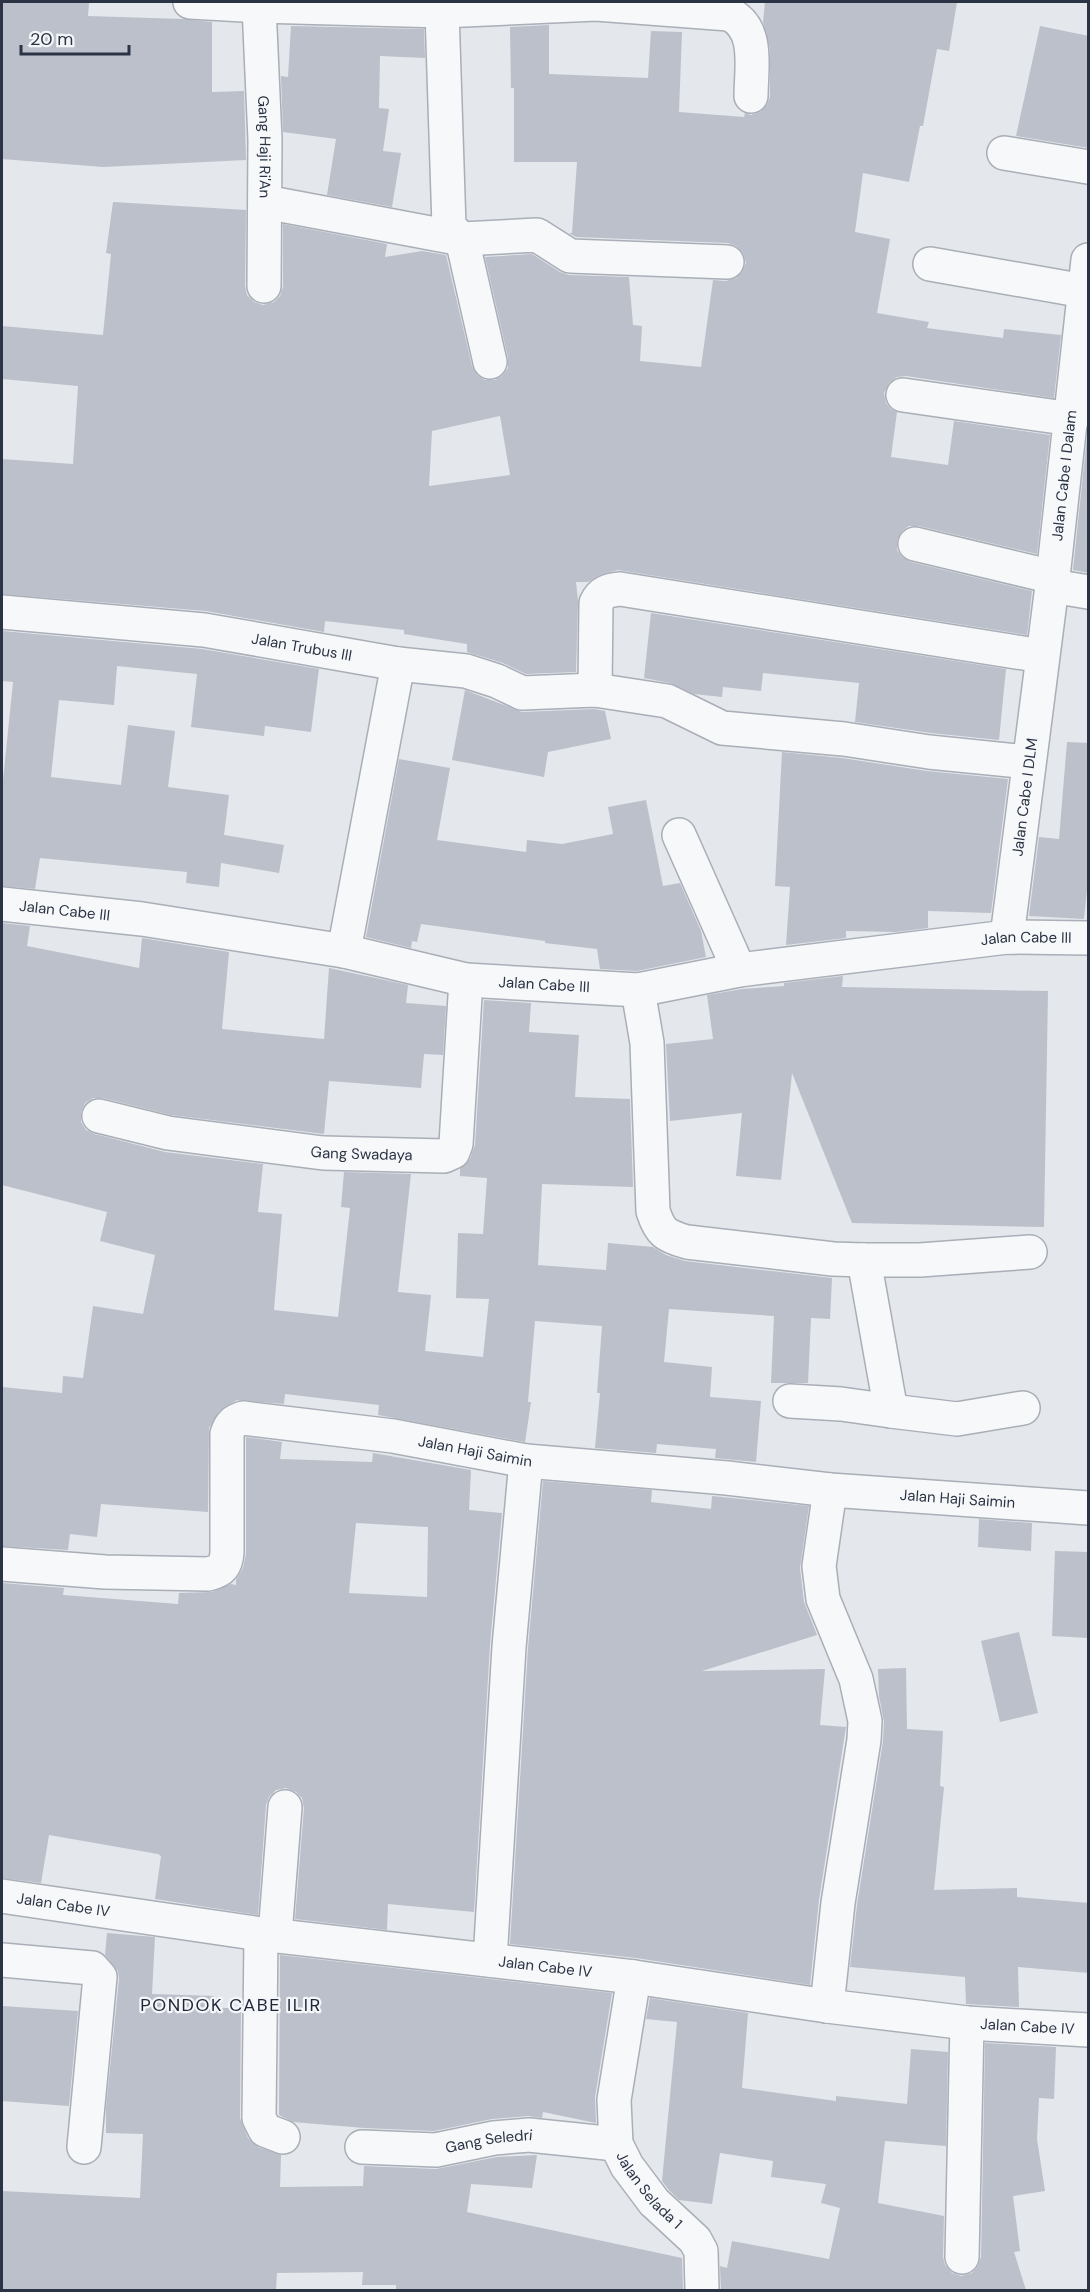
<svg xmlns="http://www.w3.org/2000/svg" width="1090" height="2292" viewBox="0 0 1090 2292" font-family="'DM Sans',sans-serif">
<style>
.building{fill:#bbc0ca;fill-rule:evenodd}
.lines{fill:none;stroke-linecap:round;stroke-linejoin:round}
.minor-casing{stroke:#a9aeb7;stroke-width:36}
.tertiary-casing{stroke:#a9aeb7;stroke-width:36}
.minor{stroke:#f7f8fa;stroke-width:33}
.tertiary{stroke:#f7f8fa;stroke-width:33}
.labels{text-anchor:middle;stroke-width:4.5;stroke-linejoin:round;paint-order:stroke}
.street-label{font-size:15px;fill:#2b3445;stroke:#f4f6f9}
.quarter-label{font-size:18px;letter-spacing:1.5px;fill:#1d2536;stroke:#f4f6f9}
</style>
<rect width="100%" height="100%" fill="#e4e7ec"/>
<!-- building -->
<g class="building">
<polygon points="2,2 89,3 88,16 183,19 212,22 212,92 244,91 246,160 103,167 2,159"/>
<path d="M 765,2 L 957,2 L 949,51 L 937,49 L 923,126 L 920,126 L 909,182 L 863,173 L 855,232 L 890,239 L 877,313 L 929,322 L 927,328 L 1003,338 L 1004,329 L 1061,335 L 1054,398 L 906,376 L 897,377 L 889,383 L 884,393 L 886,403 L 891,409 L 897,412 L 891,457 L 948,465 L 954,421 L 1050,435 L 1037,554 L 919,526 L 909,526 L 902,531 L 897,540 L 897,550 L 902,557 L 911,562 L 1032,591 L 1027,635 L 618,570 L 602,574 L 588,582 L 576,582 L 578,601 L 576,672 L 526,674 L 503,663 L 467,652 L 467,644 L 404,634 L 404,630 L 325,621 L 324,632 L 206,611 L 2,594 L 2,459 L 73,464 L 78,386 L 2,379 L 2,326 L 103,335 L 111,254 L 106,253 L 113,202 L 246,210 L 245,286 L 247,295 L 254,302 L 263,305 L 274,302 L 280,296 L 283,287 L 283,224 L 387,244 L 385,257 L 422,251 L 446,255 L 472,366 L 477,375 L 485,380 L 495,380 L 502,376 L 508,368 L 508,358 L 485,257 L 532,254 L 560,272 L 569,275 L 629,277 L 633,325 L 642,326 L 640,361 L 701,367 L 713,280 L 726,281 L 736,278 L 742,272 L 746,263 L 743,253 L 736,246 L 728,243 L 576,237 L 569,233 L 572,233 L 577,162 L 514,162 L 514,88 L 511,88 L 510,27 L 549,25 L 549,74 L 648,78 L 651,31 L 682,32 L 679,112 L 744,117 L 745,113 L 751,115 L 760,112 L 767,105 L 770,97 L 770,49 L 763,22 ZM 500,416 L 510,475 L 429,486 L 432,431 Z"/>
<polygon points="291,26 424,29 425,58 380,56 379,108 389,109 383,151 401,153 392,207 327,195 336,139 283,132 281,76 288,77"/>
<polygon points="1040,26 1089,36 1089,148 1016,136"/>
<polygon points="1088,427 1089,427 1089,573 1073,570"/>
<polygon points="651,613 1006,669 999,740 931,733 855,722 859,683 763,673 761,691 723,687 722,697 694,694 670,683 644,678"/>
<polygon points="2,631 202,649 319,669 311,732 265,726 264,736 191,727 197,674 117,666 114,705 59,700 51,777 121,785 128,725 175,731 168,787 229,795 224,835 284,845 279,873 221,863 219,887 186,883 187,872 40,858 35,889 2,886 2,790 13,682 2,681"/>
<polygon points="465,690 522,712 594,709 605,711 611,739 548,752 544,777 452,760"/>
<polygon points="1067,742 1089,743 1089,870 1084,919 1029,916 1039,837 1059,839"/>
<polygon points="782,752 842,758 927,771 1008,779 991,913 928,911 928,928 896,932 846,931 846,938 786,945 790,887 775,886"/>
<polygon points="399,759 450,768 437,840 526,852 527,840 562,844 613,834 608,807 646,800 663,886 680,883 701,931 706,957 637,971 600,969 597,949 545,943 545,941 421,924 417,942 412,941 411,948 366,937"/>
<polygon points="2,923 30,926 27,946 139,968 142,938 229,952 222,1029 324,1039 329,968 408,985 406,1003 446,1006 443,1055 424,1054 421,1088 329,1081 324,1134 171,1115 103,1098 93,1098 85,1103 81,1112 81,1122 86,1130 95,1134 165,1152 263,1164 258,1212 282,1214 274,1310 338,1317 350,1208 341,1207 344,1172 411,1174 398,1292 431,1295 425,1351 483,1357 489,1299 456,1298 458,1233 483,1234 487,1178 460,1176 460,1169 470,1159 475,1145 484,1000 531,1003 529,1032 579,1035 575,1097 630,1099 633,1187 542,1184 538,1265 606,1270 608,1243 653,1247 666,1255 685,1261 832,1278 830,1319 811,1318 808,1383 771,1383 774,1316 669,1309 664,1362 712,1367 710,1397 761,1401 756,1462 715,1458 716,1449 657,1444 656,1453 595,1448 600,1393 597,1393 602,1326 535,1321 528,1402 531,1402 525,1442 378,1415 379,1405 285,1394 284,1404 237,1400 219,1411 209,1428 208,1512 101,1504 97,1537 70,1534 68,1550 2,1546 2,1387 62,1393 63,1376 83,1378 93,1306 143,1314 155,1255 100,1241 107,1212 2,1185"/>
<polygon points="843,976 842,987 1048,991 1044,1227 852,1223 792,1073 781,1180 736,1176 742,1113 670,1121 666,1044 713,1039 707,995 742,989 784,986 784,983"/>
<path d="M 246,1437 L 282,1442 L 280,1459 L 372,1462 L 373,1453 L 471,1470 L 469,1510 L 502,1513 L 490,1645 L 474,1912 L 388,1904 L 387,1930 L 295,1919 L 304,1808 L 302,1798 L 296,1792 L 286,1788 L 276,1790 L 269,1797 L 266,1805 L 258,1915 L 155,1899 L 161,1856 L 158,1854 L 49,1835 L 41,1883 L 2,1878 L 2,1583 L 64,1588 L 63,1595 L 178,1604 L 179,1593 L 212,1592 L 231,1584 L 236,1585 L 236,1580 L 243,1568 L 246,1554 ZM 356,1523 L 428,1527 L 427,1597 L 349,1593 Z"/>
<polygon points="543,1481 652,1490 651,1502 711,1509 712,1496 809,1506 800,1568 804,1602 817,1635 702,1671 825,1669 820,1725 846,1727 819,1900 810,1985 636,1958 510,1944 528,1648"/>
<polygon points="979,1519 1032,1523 1031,1551 978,1547"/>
<polygon points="1055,1551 1089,1552 1089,1638 1052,1636"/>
<polygon points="1019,1632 1038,1713 1000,1722 981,1641"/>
<polygon points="906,1668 907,1729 943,1731 940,1786 944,1787 934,1890 1017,1888 1017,1897 1089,1903 1089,1973 1018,1967 1019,2007 966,2004 965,1977 850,1967 857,1905 883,1741 884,1722 879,1696 878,1669"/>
<polygon points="107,1933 155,1937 152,1994 214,1996 214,2008 241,2008 240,2118 248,2138 258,2147 281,2155 280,2187 363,2186 364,2166 436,2169 497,2157 537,2155 532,2188 471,2184 467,2212 682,2258 683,2290 396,2290 396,2285 362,2285 363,2272 277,2273 276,2290 2,2289 2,2191 140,2198 143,2134 106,2133 106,2108 119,1979 118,1971 105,1955"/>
<polygon points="280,1955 612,1993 595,2097 596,2123 543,2112 542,2118 528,2116 492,2119 434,2131 364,2128 293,2122 279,2115"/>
<polygon points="650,1998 748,2013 742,2088 836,2101 836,2096 907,2104 911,2049 948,2052 946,2146 885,2141 878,2203 944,2216 943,2257 945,2265 952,2273 961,2276 972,2273 978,2266 981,2257 985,2043 1056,2047 1054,2099 1039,2098 1037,2139 1045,2191 1013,2196 1020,2251 1014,2252 1026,2290 721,2290 720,2266 727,2268 732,2241 829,2259 840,2208 821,2203 826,2184 771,2177 773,2161 720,2153 712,2204 679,2200 668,2189 662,2181 677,2022 646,2019"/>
<polygon points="2,2006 78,2011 69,2106 2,2101"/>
</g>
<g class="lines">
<!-- minor casing -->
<g class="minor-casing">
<g id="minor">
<path d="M 190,2 L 259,6 L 442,11 L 596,4 L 729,14 C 760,28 751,69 751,96"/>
<path id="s1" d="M 259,6 L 265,140 L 264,286"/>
<polyline points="442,11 449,227 462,239 490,362"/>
<polyline points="1004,153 1088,167"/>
<polyline points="265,202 462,239 537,235 570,256 727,262"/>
<polyline points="930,264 1084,291"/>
<polyline points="903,395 1072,419"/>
<polyline points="915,544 1053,577"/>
<polyline points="1052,586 1088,592"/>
<path id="s2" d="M 2,612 L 204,630 L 398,664 L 466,671 L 497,681 L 522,693 L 595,690 L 667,701 L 722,728 L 844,739 L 929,752 L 1028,762"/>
<path d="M 595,690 L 596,603 C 601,592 609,590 620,589 L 1042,656"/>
<polyline points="679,835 739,970"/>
<path id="s3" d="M 1007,937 L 1052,586 L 1088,260"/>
<polyline points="344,951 398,664"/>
<path d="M 638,990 L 647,1043 L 653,1211 C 660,1233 666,1236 687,1242 L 833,1259 L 864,1260 L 920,1260 L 1030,1252"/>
<path id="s4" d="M 99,1116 L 168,1133 L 323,1153 L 444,1156 L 453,1152 L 456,1144 L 466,980"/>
<polyline points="790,1401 841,1404 891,1411 864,1260"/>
<polyline points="891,1411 957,1419 1023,1408"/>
<path id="s5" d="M 2,1564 L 105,1572 L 208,1574 C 222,1571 226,1566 227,1552 L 227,1434 C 230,1424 234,1421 243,1418 L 393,1436 L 526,1461 L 727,1478 L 830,1490 L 1088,1508"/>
<polyline points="261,1934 259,2118 265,2130 283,2137"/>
<polyline points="275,1935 285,1807"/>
<polyline points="2,1960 92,1968 100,1977 84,2147"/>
<polyline points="490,1960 509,1647 526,1461"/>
<path id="s6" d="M 634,1977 L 614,2100 L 616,2144 L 627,2166 L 654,2202 L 695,2240 L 701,2251 L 702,2290"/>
<polyline points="827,2006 838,1903 864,1740 865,1721 856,1679 823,1599 819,1566 830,1490"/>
<path id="s7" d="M 362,2147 L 436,2150 L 494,2138 L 529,2135 L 616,2144"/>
<polyline points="962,2257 967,2023"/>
</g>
</g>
<!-- tertiary casing -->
<g class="tertiary-casing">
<g id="tertiary">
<path id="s8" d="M 2,904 L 142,919 L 344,951 L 466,980 L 638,990 L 739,970 L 1007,937 L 1088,938"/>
<path id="s9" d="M 2,1896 L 261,1934 L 634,1977 L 827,2006 L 967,2023 L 1088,2030"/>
</g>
</g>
<!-- minor -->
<use href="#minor" class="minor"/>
<!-- tertiary -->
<use href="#tertiary" class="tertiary"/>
</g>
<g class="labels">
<!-- street labels -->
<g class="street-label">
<text dy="5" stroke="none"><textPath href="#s1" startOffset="141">Gang Haji Ri'An</textPath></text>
<text dy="5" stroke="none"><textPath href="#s3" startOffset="465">Jalan Cabe I Dalam</textPath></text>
<text dy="5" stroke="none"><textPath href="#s2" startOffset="302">Jalan Trubus III</textPath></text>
<text dy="5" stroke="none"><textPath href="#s3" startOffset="141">Jalan Cabe I DLM</textPath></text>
<text dy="5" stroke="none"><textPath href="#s8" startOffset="63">Jalan Cabe III</textPath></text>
<text dy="5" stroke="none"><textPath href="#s8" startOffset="1035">Jalan Cabe III</textPath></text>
<text dy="5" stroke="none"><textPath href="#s8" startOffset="549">Jalan Cabe III</textPath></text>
<text dy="5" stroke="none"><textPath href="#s4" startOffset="266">Gang Swadaya</textPath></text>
<text dy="5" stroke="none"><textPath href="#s5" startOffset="615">Jalan Haji Saimin</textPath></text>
<text dy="5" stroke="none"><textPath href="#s5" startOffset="1100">Jalan Haji Saimin</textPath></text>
<text dy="5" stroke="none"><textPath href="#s9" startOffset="62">Jalan Cabe IV</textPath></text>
<text dy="5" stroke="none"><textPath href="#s9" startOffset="548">Jalan Cabe IV</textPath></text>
<text dy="5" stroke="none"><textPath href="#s9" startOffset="1034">Jalan Cabe IV</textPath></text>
<text dy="5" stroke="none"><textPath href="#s7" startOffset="128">Gang Seledri</textPath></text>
<text dy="5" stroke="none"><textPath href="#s6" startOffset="226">Jalan Selada 1</textPath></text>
</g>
<!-- quarter labels -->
<g class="quarter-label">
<text x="231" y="2011">PONDOK CABE ILIR</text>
</g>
</g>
<!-- border -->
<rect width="1090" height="2292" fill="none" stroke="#2b3445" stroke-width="6"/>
<!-- scale -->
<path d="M21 45v9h108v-9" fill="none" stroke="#2b3445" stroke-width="3"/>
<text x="30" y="45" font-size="18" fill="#2b3445" stroke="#f4f6f9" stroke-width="4.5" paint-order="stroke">20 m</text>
</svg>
